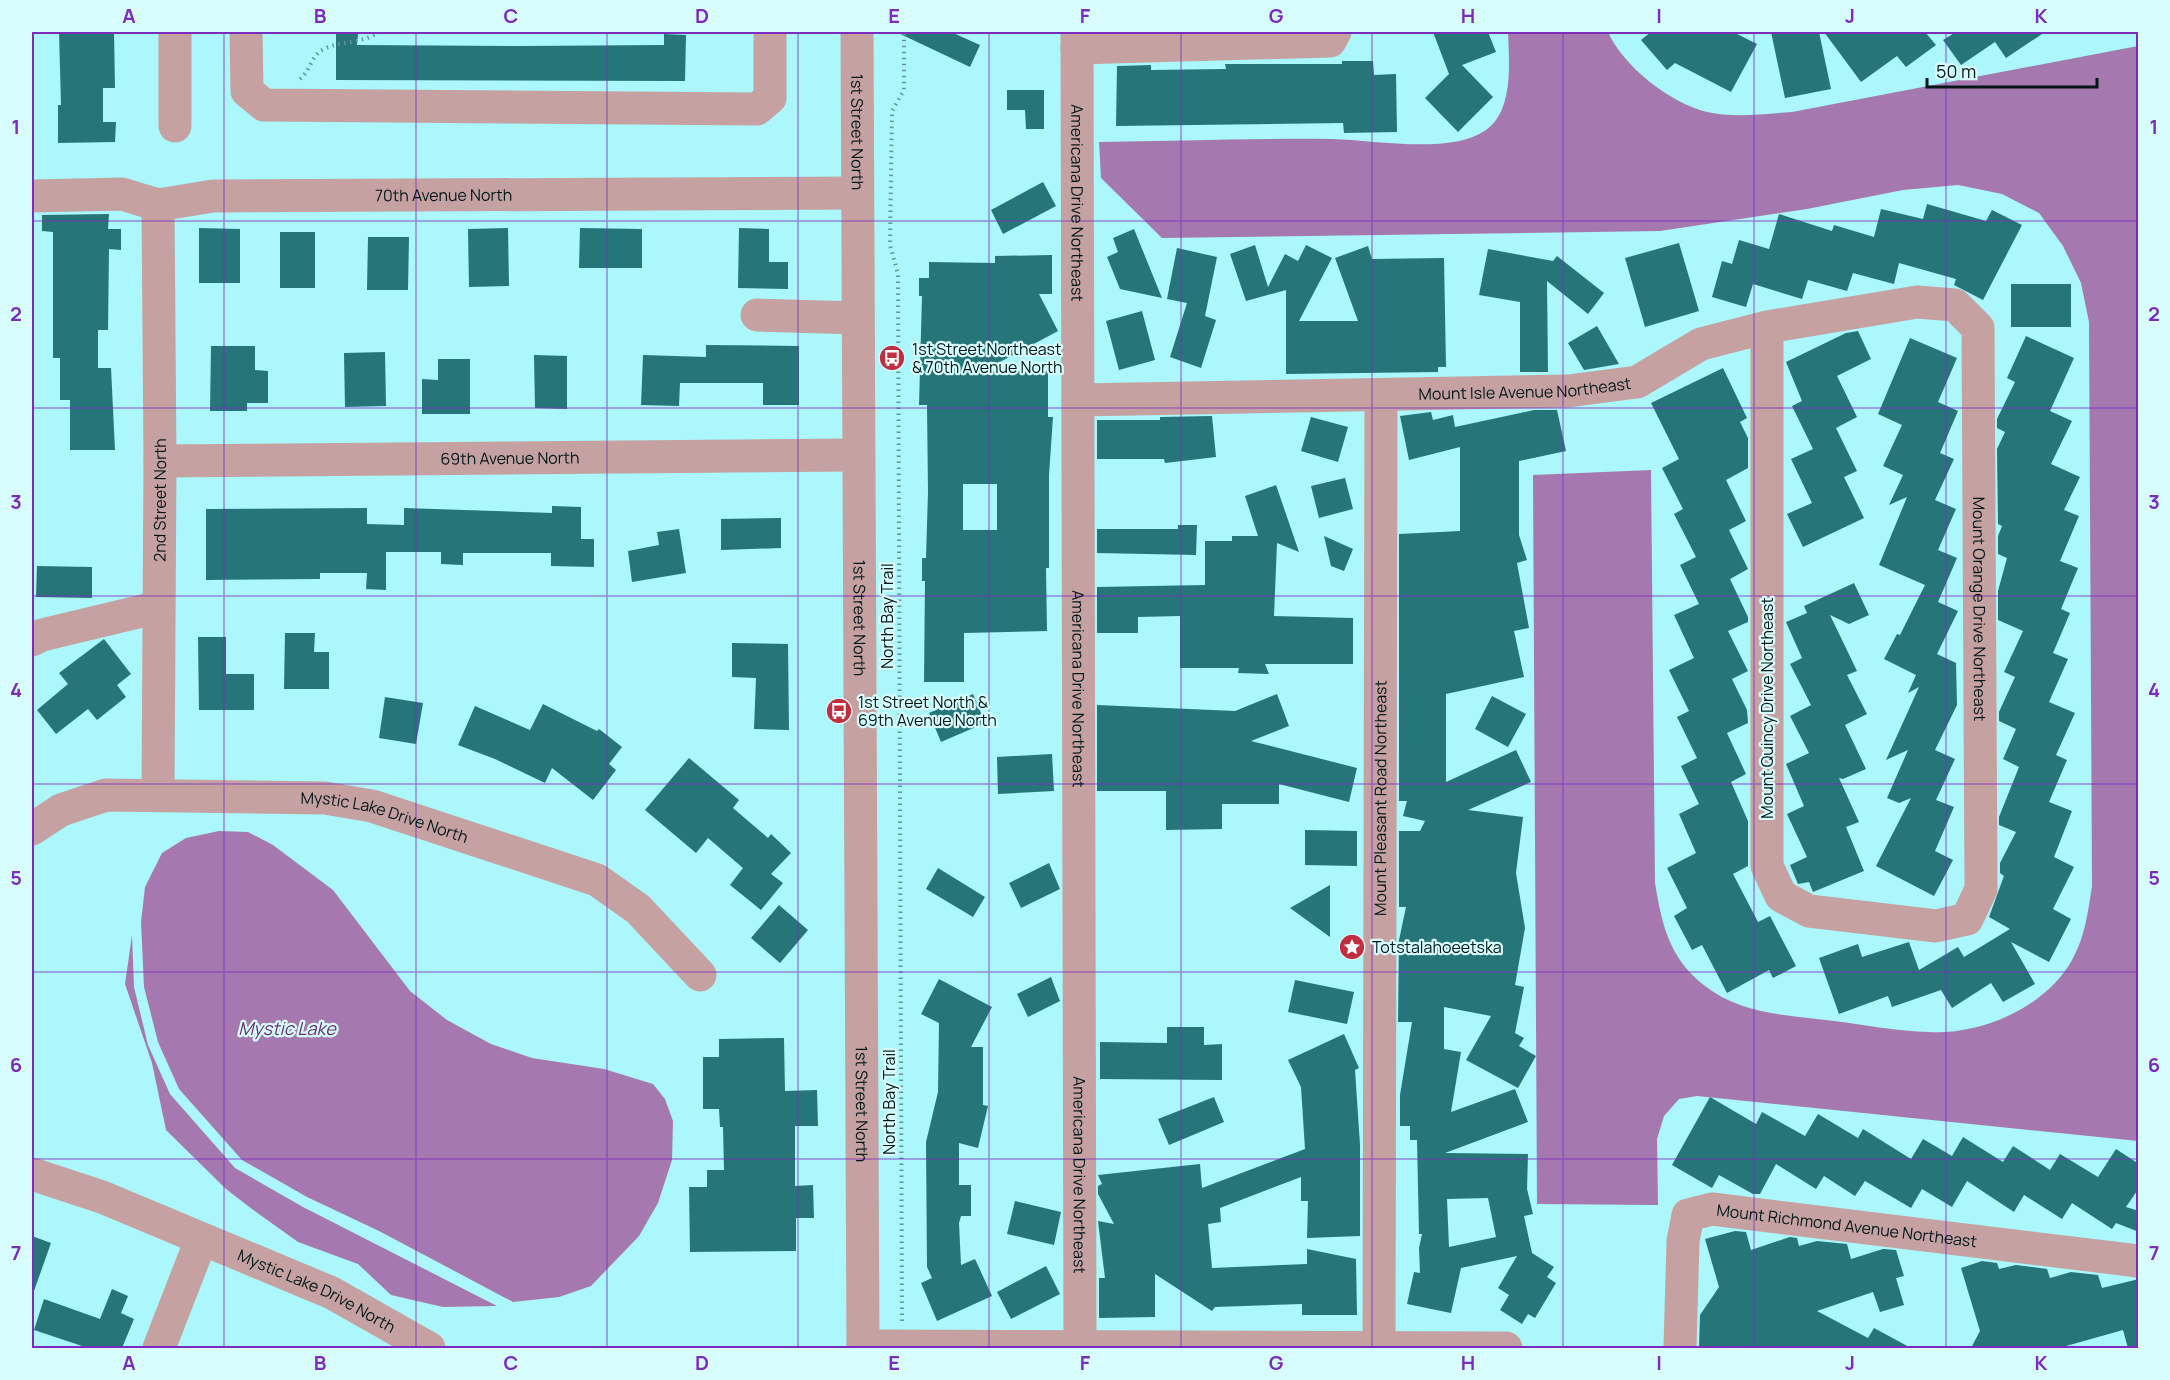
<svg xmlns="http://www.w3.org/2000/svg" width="2170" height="1380" viewBox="0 0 2170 1380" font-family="Manrope,sans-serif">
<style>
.water{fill:#a579b0}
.building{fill:#257579;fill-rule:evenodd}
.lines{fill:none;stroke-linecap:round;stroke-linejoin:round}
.path{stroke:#62969a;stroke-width:4;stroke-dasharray:1.5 4.5;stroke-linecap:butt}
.minor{stroke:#c5a2a1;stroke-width:33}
.grid{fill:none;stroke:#7b2cbf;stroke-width:1.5;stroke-opacity:0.55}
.labels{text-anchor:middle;stroke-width:4.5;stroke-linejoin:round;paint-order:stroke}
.street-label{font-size:16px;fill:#021618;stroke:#d8fdfe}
.poi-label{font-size:16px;fill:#021618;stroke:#d8fdfe;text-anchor:start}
.water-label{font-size:18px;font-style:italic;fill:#693176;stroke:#d8fdfe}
.neatline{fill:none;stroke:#7b2cbf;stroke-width:2}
.grid-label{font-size:20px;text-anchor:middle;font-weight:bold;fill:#7b2cbf}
</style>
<rect width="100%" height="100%" fill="#abf7fb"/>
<!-- water -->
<g class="water">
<path d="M 1508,32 L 1608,32 C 1623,66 1670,103 1707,112 C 1734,118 1764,114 1792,112 L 2138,46 L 2138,1141 L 1697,1096 L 1679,1099 L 1664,1116 L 1657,1139 L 1658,1205 L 1537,1204 L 1533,475 L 1651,470 L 1655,883 C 1662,925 1669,958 1705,986 C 1742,1015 1789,1015 1834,1021 C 1865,1025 1897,1031 1929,1032 C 1982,1035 2046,1007 2072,960 C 2085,937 2088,912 2092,886 L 2089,322 L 2081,283 L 2063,246 L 2039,213 L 2002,194 L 1958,185 L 1903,190 L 1807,209 L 1660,231 L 1162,238 L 1101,178 L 1099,142 C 1177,141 1255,138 1333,139 C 1374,140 1451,155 1486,130 C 1514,110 1509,62 1508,32 Z"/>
<polygon points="219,831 248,832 273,845 333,890 410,991 447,1020 491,1044 532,1058 604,1069 653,1084 665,1099 673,1121 672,1160 658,1203 639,1236 591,1286 559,1297 513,1302 379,1231 307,1197 242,1160 179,1089 158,1042 144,987 141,922 145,887 162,853 186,838"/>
<polygon points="132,935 134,987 148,1045 170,1094 235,1168 303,1207 497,1306 443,1307 391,1295 358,1264 298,1242 252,1209 226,1189 166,1130 152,1063 125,984"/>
</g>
<!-- building -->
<g class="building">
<polygon points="59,32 114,32 115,88 103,88 103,122 116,122 115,142 58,143 58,105 61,105"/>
<polygon points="896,32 951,32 980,45 970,67"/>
<polygon points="1433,32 1488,32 1496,52 1462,65 1493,97 1458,132 1425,98 1449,74"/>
<polygon points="1651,32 1733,32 1757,44 1731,92 1675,63 1667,70 1641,40"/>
<polygon points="1771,32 1819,32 1831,89 1785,98"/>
<polygon points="1824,32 1925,32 1936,45 1906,67 1897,56 1861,82"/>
<polygon points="1956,32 2045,32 2006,58 1995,42 1961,65 1943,40"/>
<polygon points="336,34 358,34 357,45 522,46 664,45 664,34 686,35 685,81 336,80"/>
<polygon points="1342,61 1373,61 1374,75 1396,74 1397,132 1344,133 1343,123 1116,126 1117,66 1151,65 1151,70 1226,69 1225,64 1342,64"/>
<polygon points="1007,90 1044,90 1044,129 1026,129 1025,110 1007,110"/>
<polygon points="1043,182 1056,206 1003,234 991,210"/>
<polygon points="1927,204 1986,221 1992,210 2022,225 1983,300 1954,285 1956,279 1899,263 1894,284 1853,273 1847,291 1808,280 1802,299 1753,284 1746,307 1712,297 1722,261 1732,264 1739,240 1769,249 1779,214 1832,231 1834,225 1874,237 1881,209 1923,219"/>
<polygon points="109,214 108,229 121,229 121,250 109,249 108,330 98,330 98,368 111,368 115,450 70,450 70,400 60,400 60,358 53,358 53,232 42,231 42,215"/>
<polygon points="199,228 240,229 240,283 199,283"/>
<polygon points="508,228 509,286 469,287 468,229"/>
<polygon points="580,228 642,229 642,268 579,268"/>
<polygon points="739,228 769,229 769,262 788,262 788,289 738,288"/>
<polygon points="1134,229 1162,298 1120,289 1107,257 1118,252 1113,238"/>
<rect x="280" y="232" width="35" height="56"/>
<polygon points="368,237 409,237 408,290 367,290"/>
<polygon points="1679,243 1699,311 1645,327 1625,258"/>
<polygon points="1255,245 1268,287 1285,254 1298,261 1306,245 1332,258 1299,321 1358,321 1335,258 1368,246 1372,259 1444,258 1446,367 1438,367 1438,372 1286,374 1286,290 1246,301 1230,254"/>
<polygon points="1177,248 1217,257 1205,316 1216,320 1201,368 1170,357 1187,303 1167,299"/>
<polygon points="1488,249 1553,261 1557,256 1604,293 1588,314 1547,281 1548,372 1520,372 1520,302 1479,295"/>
<path d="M 1052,255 L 1052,294 L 1039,294 L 1058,331 L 983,371 L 1048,371 L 1048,417 L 1053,417 L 1049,475 L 1049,568 L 1046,568 L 1047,631 L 964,633 L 964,682 L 924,682 L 925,581 L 922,581 L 922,558 L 926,558 L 928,492 L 927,405 L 919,405 L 922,296 L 919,296 L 919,278 L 929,278 L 929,262 L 995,263 L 995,256 ZM 963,484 L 997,484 L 997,530 L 963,530 Z"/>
<rect x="2011" y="284" width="60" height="43"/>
<polygon points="1142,311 1155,360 1119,370 1106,321"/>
<polygon points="1597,326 1619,364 1584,370 1568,343"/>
<polygon points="1858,331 1871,359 1837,376 1857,417 1836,428 1857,471 1844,477 1864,518 1803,547 1787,514 1812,503 1791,459 1813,449 1792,406 1802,401 1786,362 1846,333"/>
<polygon points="2026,336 2074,358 2050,411 2072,421 2051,464 2080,477 2064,510 2079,516 2060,561 2078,568 2061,609 2070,613 2053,653 2068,659 2049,702 2075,713 2056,755 2067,760 2049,802 2072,811 2054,857 2074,867 2053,909 2071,919 2049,962 2011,942 2035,984 2003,1002 1991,983 1952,1008 1941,990 1892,1007 1888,996 1839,1014 1819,958 1858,944 1862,957 1909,942 1919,970 1958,947 1964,957 2010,929 1989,917 2004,876 2000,873 2000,863 2016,832 1999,825 1999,817 2019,767 2003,759 2016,729 1999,721 1999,712 2015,677 2004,672 2023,631 1998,620 1998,591 2007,558 1998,554 1998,536 2002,526 1998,524 1997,449 2005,432 1997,428 1997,419 2015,382 2007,378"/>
<polygon points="1910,338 1957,358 1938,402 1958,411 1940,453 1954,459 1935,500 1956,509 1938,550 1957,558 1938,602 1958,611 1937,654 1956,663 1957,705 1935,750 1955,759 1936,800 1954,807 1935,851 1953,860 1934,896 1876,866 1911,798 1899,803 1887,798 1908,750 1886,760 1919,687 1908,693 1916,675 1884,659 1897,634 1900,635 1925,585 1879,565 1907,497 1889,505 1903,475 1883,466 1902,425 1878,414"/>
<polygon points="706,345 799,346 799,405 763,405 763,383 680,383 679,406 641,405 643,355 706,357"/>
<polygon points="211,346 255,346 255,370 268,371 268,403 247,403 247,411 210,411"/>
<polygon points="385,352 386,406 345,407 344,353"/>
<polygon points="534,355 567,356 567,409 535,408"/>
<polygon points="438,359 470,359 470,414 422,414 422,379 438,380"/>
<polygon points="1723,368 1747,418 1740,422 1748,438 1748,468 1726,480 1746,521 1729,530 1748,569 1730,579 1748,617 1748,622 1728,631 1748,671 1732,679 1747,710 1748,723 1727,733 1746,774 1731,782 1748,821 1748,866 1733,874 1758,922 1770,916 1796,966 1773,978 1769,970 1727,993 1702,945 1692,950 1674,916 1687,908 1667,868 1696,853 1679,814 1699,804 1681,766 1697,758 1677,717 1689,711 1669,670 1694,658 1674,615 1699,604 1680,565 1696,557 1674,514 1683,509 1662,468 1679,459 1651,403"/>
<path d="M 1534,410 L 1557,410 L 1566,451 L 1519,461 L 1519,535 L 1527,560 L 1517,563 L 1529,628 L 1514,631 L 1524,677 L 1446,694 L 1446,782 L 1516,750 L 1531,782 L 1468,810 L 1523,817 L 1516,873 L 1525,928 L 1515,985 L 1524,987 L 1515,1033 L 1524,1038 L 1519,1046 L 1536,1056 L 1518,1088 L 1466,1060 L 1491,1016 L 1444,1007 L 1444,1049 L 1461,1052 L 1451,1112 L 1515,1089 L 1528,1122 L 1445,1153 L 1528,1154 L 1527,1189 L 1533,1214 L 1524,1216 L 1532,1253 L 1554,1267 L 1547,1277 L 1556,1283 L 1535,1318 L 1528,1314 L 1522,1324 L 1500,1310 L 1509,1295 L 1498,1288 L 1517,1256 L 1461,1268 L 1451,1313 L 1407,1304 L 1414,1272 L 1420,1273 L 1419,1248 L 1422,1234 L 1419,1234 L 1417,1140 L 1410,1140 L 1410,1126 L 1400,1126 L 1400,1095 L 1412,1022 L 1398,1022 L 1399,940 L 1406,907 L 1399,907 L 1399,831 L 1420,831 L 1425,821 L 1403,816 L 1407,801 L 1399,801 L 1399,534 L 1460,531 L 1460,447 L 1409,460 L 1400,416 L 1431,412 L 1433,420 L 1453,415 L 1455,427 ZM 1488,1198 L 1496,1237 L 1449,1247 L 1447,1199 Z"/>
<polygon points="1212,416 1216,457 1165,463 1164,459 1097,459 1097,420 1160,420 1160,417"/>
<polygon points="1311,417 1348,427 1338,462 1301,451"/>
<polygon points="1345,478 1353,509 1319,518 1311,486"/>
<polygon points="1276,485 1299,552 1277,543 1274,616 1353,618 1353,664 1265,664 1269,674 1238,673 1239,668 1180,668 1180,616 1138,617 1138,633 1097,633 1097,587 1205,585 1205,541 1232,541 1232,536 1258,536 1245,496"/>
<polygon points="552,506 581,507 581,539 594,539 594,567 551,566 551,553 463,553 463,565 441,564 441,552 386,552 386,590 366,589 367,573 320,573 320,579 206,580 206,509 367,508 367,524 404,525 404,508 552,513"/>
<polygon points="781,518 781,548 721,550 721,519"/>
<polygon points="1178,525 1197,525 1196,555 1097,553 1097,529 1178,529"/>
<polygon points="679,529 686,573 632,582 628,551 659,545 657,532"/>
<polygon points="1324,536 1353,549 1344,571 1331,566"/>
<polygon points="37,566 92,567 92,598 36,597"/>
<polygon points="1854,583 1869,615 1849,624 1830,615 1857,671 1847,675 1867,714 1845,725 1866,769 1843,779 1839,778 1859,822 1846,827 1864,871 1813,892 1809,882 1798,884 1790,865 1807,857 1787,814 1804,806 1786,764 1809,753 1790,716 1811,705 1790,664 1802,658 1786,622 1807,613 1804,606"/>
<polygon points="285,633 315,633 314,652 329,652 329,689 284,689"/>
<polygon points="198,637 226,637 226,674 254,674 254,710 199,710"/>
<polygon points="104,639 131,674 117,685 126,697 97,720 88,709 56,734 37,710 68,684 59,673"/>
<polygon points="732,643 788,644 789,730 754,729 756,678 732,677"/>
<polygon points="973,694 985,723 941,742 929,713"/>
<polygon points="1277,694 1289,726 1251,741 1357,768 1349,802 1279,784 1279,804 1222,804 1222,829 1166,830 1166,791 1097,791 1097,705 1235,711"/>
<polygon points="1492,696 1526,714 1508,747 1475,729"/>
<polygon points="385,697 423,703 416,744 379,738"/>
<polygon points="543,704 597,731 599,729 622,747 609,764 616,770 593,800 552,768 545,783 495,759 458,745 475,706 530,730"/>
<polygon points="1052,754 1054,791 998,794 997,757"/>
<polygon points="689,758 739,800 733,808 768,838 771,834 791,853 771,874 783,883 761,910 730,885 743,868 708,838 696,853 645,810"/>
<polygon points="1305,830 1357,831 1357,866 1305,865"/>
<polygon points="1049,863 1060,889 1021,908 1009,883"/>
<polygon points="938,868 985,897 973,917 926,889"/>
<polygon points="1330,885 1330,937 1290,908"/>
<polygon points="779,905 808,930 780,963 751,938"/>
<polygon points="1051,977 1060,1001 1028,1017 1017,994"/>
<polygon points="939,979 992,1007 971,1047 983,1047 983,1105 988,1106 978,1148 959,1143 959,1185 971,1185 971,1216 961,1216 959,1223 961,1265 975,1259 992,1296 937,1321 921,1283 932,1278 927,1267 926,1142 938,1092 939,1023 921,1014"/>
<polygon points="1295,980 1354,992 1347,1024 1288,1012"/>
<polygon points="1167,1027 1204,1027 1204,1045 1222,1044 1222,1080 1100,1079 1100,1042 1167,1043"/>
<polygon points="1344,1034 1359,1068 1355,1070 1360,1145 1360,1236 1307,1238 1308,1201 1301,1201 1301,1177 1220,1208 1221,1222 1208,1224 1212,1268 1307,1264 1307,1249 1356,1259 1357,1315 1302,1315 1302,1304 1215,1307 1212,1311 1155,1274 1155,1317 1099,1318 1099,1278 1105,1278 1098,1221 1114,1224 1098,1194 1098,1186 1102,1184 1098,1175 1200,1164 1202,1188 1305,1149 1301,1087 1288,1060"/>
<polygon points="784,1038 785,1091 817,1090 818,1126 795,1126 795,1186 813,1185 814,1218 796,1218 796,1251 690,1252 689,1187 707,1187 707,1170 724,1170 723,1127 720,1127 719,1109 703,1109 703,1057 719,1057 719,1039"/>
<polygon points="1214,1097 1224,1122 1169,1145 1158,1119"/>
<polygon points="1710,1097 1756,1124 1762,1112 1805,1136 1818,1114 1858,1138 1863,1129 1911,1159 1923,1139 1952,1156 1963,1137 2003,1162 2013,1146 2050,1170 2060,1154 2098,1177 2116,1149 2139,1164 2139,1188 2126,1207 2139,1211 2139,1232 2116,1223 2112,1229 2072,1203 2062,1219 2024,1195 2014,1212 1967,1181 1952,1207 1922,1189 1911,1208 1865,1181 1855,1196 1824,1176 1816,1189 1776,1164 1760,1194 1753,1194 1719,1175 1712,1188 1672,1165"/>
<polygon points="1015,1201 1061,1212 1054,1245 1007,1234"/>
<polygon points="1735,1231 1746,1232 1751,1250 1790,1237 1797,1238 1799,1246 1817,1241 1847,1244 1851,1259 1883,1249 1896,1250 1904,1276 1896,1278 1904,1305 1880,1312 1873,1292 1817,1311 1868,1338 1874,1328 1911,1348 1699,1348 1700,1315 1719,1287 1705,1239"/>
<polygon points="32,1236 51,1243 34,1291 32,1291"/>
<polygon points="1982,1261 1997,1263 1999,1269 2016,1265 2047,1269 2050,1278 2071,1272 2098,1275 2102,1288 2139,1279 2139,1348 2128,1348 2123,1330 2059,1348 1971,1348 1980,1331 1961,1268"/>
<polygon points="1046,1266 1060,1294 1011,1319 997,1292"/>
<polygon points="112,1289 128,1296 121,1313 134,1319 122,1348 88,1348 34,1330 44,1299 100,1319"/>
</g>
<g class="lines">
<!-- path -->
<g class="path">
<path d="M 300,79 C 311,70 311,55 324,49 C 342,40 362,44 379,32"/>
<polyline points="902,1321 898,274 890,245 892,111 904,90 904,32"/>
</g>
<!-- minor -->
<g class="minor">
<polyline points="175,32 175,126"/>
<polyline points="246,32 247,91 264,105 757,109 770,98 770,32"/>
<path id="s1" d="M 857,32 L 863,1348"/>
<path id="s2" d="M 1077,32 L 1080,1346"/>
<polyline points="1077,48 1330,41 1335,32"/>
<path id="s3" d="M 32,196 L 122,194 L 158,205 L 213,196 L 857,193"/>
<polyline points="757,315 858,318"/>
<path id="s4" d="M 1078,400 L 1568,391 L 1637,382 L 1701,344 L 1767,327 L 1917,302 L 1955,305 L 1978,328 L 1981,889 L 1967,919 L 1936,926 L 1809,911 L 1781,896 L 1767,866 L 1767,327"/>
<path id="s5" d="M 160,461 L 858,455"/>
<polyline points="32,640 42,635 159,607"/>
<path id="s6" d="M 158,794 L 160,461 L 158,205"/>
<path id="s7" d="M 32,829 L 61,810 L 106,795 L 325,798 L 372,806 L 597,880 L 638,909 L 700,975"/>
<path id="s8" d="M 32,1174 L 102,1197 L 332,1293 L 429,1348"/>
<polyline points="863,1346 1506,1348"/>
<path id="s9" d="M 1379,1346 L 1381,396"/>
<polyline points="159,1348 201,1240"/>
<path id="s10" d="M 1680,1348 L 1683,1241 L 1688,1215 L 1712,1209 L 2138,1261"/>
</g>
</g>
<!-- grid -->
<path class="grid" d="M 224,32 L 224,1348M 416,32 L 416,1348M 607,32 L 607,1348M 798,32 L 798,1348M 989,32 L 989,1348M 1181,32 L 1181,1348M 1372,32 L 1372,1348M 1563,32 L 1563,1348M 1754,32 L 1754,1348M 1946,32 L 1946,1348M 32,221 L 2138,221M 32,408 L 2138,408M 32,596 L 2138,596M 32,784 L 2138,784M 32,972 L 2138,972M 32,1159 L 2138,1159"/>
<!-- icons -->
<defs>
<g id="bus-disc" transform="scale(1.35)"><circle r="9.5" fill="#bf2f40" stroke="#d8fdfe"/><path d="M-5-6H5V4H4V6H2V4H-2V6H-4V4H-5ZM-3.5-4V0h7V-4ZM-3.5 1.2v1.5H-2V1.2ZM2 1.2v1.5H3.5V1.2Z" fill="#fff"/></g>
<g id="sight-disc" transform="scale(1.35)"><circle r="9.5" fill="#bf2f40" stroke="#d8fdfe"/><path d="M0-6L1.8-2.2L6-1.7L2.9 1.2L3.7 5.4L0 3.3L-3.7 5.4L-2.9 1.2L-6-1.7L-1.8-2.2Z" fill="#fff"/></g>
</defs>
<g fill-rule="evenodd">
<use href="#bus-disc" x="892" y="358"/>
<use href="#bus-disc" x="839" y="711"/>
<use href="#sight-disc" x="1352" y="947"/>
</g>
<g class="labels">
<!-- street labels -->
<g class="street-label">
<text dy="6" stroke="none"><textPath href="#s1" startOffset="100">1st Street North</textPath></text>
<text dy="6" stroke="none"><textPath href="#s3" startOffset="414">70th Avenue North</textPath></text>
<text dy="6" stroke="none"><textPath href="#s2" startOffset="171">Americana Drive Northeast</textPath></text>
<text dy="6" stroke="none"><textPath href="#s4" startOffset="447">Mount Isle Avenue Northeast</textPath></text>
<text dy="6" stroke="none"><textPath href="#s5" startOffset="350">69th Avenue North</textPath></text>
<text dy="6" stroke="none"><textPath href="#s6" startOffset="294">2nd Street North</textPath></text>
<text dy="6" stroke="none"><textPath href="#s4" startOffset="1206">Mount Orange Drive Northeast</textPath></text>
<text transform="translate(887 616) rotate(-90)" y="6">North Bay Trail</text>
<text dy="6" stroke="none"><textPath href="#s1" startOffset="586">1st Street North</textPath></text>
<text dy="6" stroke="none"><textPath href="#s2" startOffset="657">Americana Drive Northeast</textPath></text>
<text transform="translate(1767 708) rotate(-90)" y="6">Mount Quincy Drive Northeast</text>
<text dy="6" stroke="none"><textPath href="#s9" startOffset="548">Mount Pleasant Road Northeast</textPath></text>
<text dy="6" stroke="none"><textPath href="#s7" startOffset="363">Mystic Lake Drive North</textPath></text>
<text transform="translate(889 1102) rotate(-90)" y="6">North Bay Trail</text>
<text dy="6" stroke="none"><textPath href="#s1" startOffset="1072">1st Street North</textPath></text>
<text dy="6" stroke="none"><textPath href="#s2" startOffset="1143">Americana Drive Northeast</textPath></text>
<text dy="6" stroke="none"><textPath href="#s10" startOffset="294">Mount Richmond Avenue Northeast</textPath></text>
<text dy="6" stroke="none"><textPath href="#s8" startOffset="308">Mystic Lake Drive North</textPath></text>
</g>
<!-- poi labels -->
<g class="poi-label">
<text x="912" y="355">1st Street Northeast<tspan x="912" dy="18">&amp; 70th Avenue North</tspan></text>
<text x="858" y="708">1st Street North &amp;<tspan x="858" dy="18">69th Avenue North</tspan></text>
<text x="1372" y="953">Totstalahoeetska</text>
</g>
<!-- water labels -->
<g class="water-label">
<text x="287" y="1035">Mystic Lake</text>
</g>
</g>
<!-- border -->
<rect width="2170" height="1380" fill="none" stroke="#d8fdfe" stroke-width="66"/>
<!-- scale -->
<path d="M1927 78v9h170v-9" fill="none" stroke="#021618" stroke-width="3"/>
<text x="1936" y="78" font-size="18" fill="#021618" stroke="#d8fdfe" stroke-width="4.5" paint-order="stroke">50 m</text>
<rect x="33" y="33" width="2104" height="1314" class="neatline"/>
<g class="grid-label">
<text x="129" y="23">A</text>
<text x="320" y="23">B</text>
<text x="511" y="23">C</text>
<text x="702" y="23">D</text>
<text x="894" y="23">E</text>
<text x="1085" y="23">F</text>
<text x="1276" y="23">G</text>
<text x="1468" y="23">H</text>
<text x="1659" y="23">I</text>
<text x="1850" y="23">J</text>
<text x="2041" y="23">K</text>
<text x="16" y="134">1</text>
<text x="2154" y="134">1</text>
<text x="16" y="321">2</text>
<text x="2154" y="321">2</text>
<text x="16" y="509">3</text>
<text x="2154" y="509">3</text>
<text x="16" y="697">4</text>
<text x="2154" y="697">4</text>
<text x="16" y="885">5</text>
<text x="2154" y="885">5</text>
<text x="16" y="1072">6</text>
<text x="2154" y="1072">6</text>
<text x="16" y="1260">7</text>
<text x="2154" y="1260">7</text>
<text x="129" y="1370">A</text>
<text x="320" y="1370">B</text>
<text x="511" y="1370">C</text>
<text x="702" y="1370">D</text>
<text x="894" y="1370">E</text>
<text x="1085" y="1370">F</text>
<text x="1276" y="1370">G</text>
<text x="1468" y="1370">H</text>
<text x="1659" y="1370">I</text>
<text x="1850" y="1370">J</text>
<text x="2041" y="1370">K</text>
</g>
</svg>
